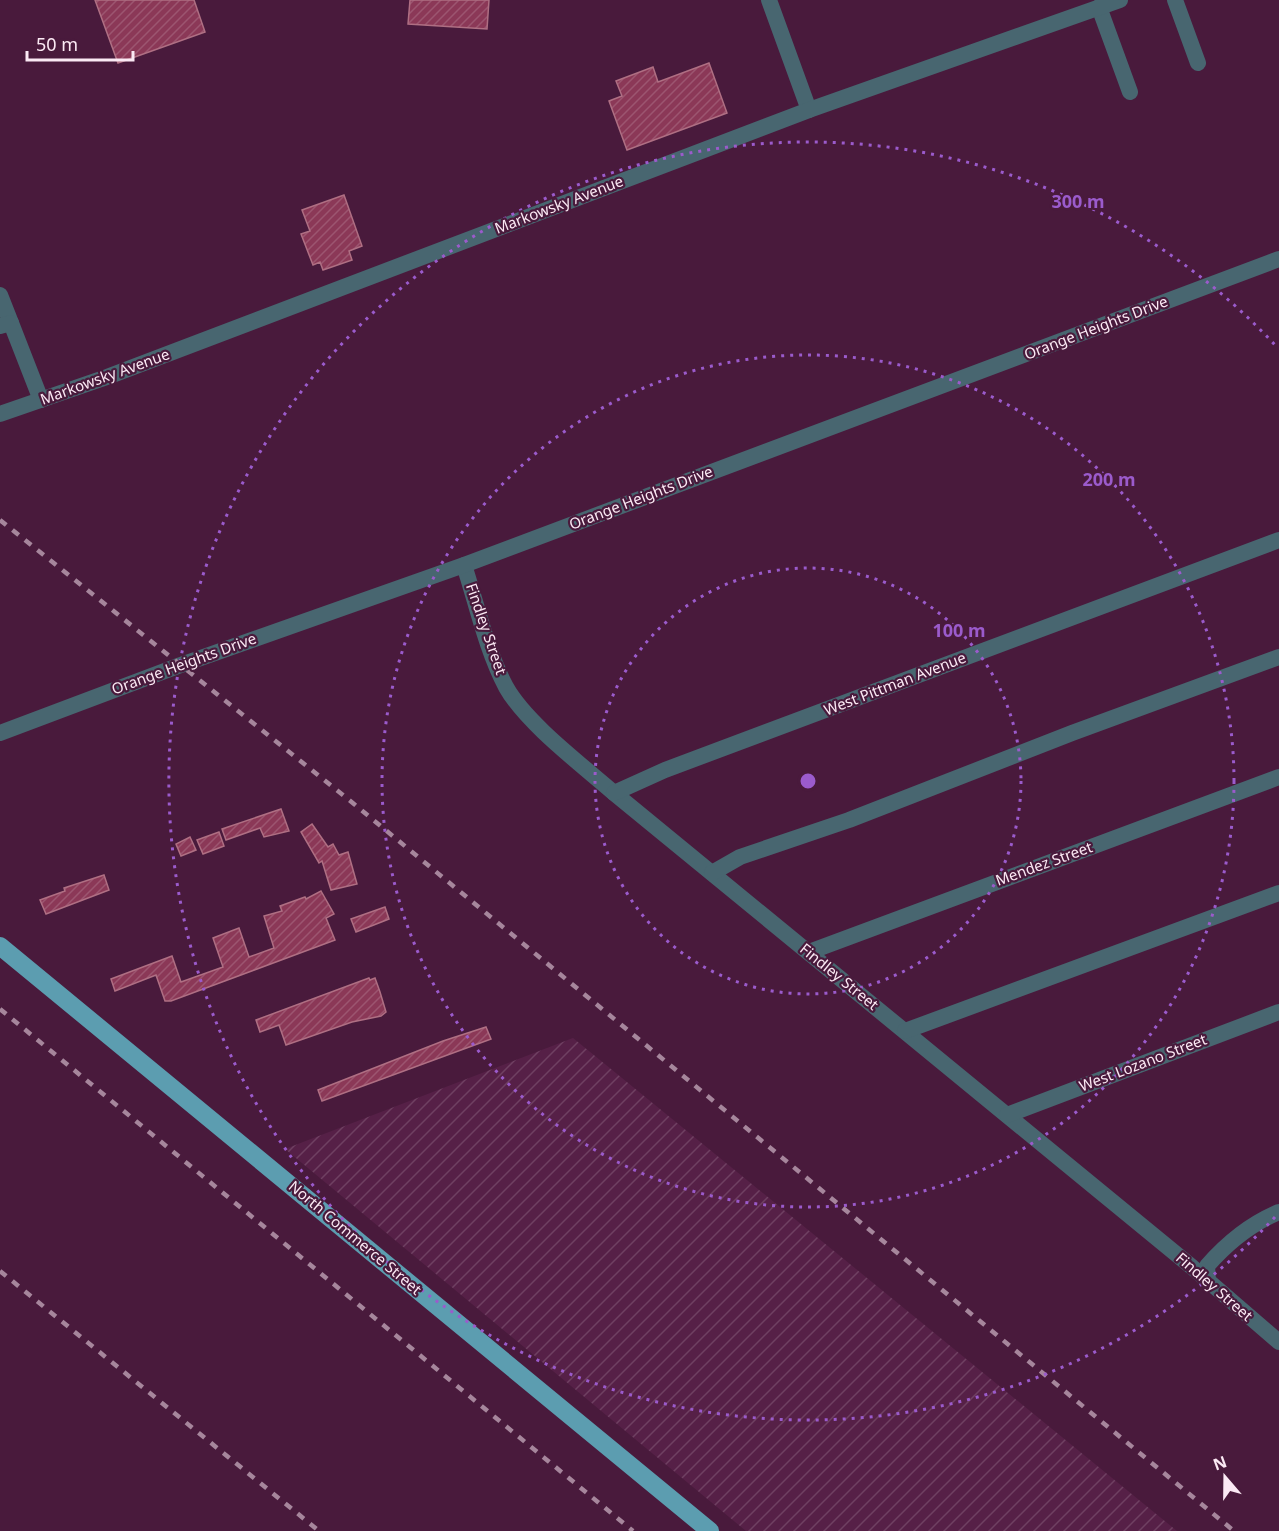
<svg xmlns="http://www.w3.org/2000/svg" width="1279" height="1531" viewBox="0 0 1279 1531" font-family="'Noto Sans',sans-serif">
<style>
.industrial{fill:url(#industrial-furrows)}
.building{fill:url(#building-hatch);stroke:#af6f83;stroke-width:1.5}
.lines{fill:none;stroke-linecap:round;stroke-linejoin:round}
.minor{stroke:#486670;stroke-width:16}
.major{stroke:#5c9db0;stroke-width:18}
.rail{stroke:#a6869c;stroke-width:4.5;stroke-dasharray:8 8;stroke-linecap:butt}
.ring{fill:none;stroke:#9b5bcc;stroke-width:3;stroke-dasharray:3 6}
.labels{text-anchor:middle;stroke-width:4.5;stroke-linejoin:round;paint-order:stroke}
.street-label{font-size:15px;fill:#fbe9f4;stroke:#491a3c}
.centre{fill:#9b5bcc;stroke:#491a3c;stroke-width:3}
.ring-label{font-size:18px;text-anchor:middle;font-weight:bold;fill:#9b5bcc;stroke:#491a3c;stroke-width:4.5;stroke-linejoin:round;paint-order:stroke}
</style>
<defs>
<pattern id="industrial-furrows" width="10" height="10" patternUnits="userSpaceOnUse" patternTransform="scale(1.5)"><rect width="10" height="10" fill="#562047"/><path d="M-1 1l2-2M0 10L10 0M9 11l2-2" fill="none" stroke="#6f4062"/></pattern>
<pattern id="building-hatch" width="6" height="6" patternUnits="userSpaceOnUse" patternTransform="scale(1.5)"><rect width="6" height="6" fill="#8b3857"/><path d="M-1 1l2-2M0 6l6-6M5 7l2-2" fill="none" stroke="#9c5570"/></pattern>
</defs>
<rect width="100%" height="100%" fill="#491a3c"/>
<!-- industrial -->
<polygon class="industrial" points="573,1038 1177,1531 746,1531 285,1149"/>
<!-- building -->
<g class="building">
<polygon points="95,0 194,0 205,32 118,63"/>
<polygon points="410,0 489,0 487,29 408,24"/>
<polygon points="709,63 727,113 627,150 609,101 622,96 616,81 653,67 658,82"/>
<polygon points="344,195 362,246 349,251 352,260 323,270 320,262 313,265 301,234 310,231 302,210"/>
<polygon points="281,809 289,831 264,837 260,828 226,840 222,829"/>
<polygon points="312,824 328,847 333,844 339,855 348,852 357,884 331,890 322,861 319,863 301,832"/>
<polygon points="219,832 224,846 203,854 197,840"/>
<polygon points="190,837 196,850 181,856 176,844"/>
<polygon points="104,875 109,890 46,914 40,900 65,891 64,888"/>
<polygon points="321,891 334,914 326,918 335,940 171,1001 165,1001 156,975 115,991 111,979 172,956 181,982 223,967 213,938 239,928 249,957 274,948 264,916 282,911 280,906 305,897 306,899"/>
<polygon points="385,907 389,919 356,932 351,919"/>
<polygon points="369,978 370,980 375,978 380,992 386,1012 381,1016 352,1022 286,1045 279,1025 260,1032 256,1020"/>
<polygon points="486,1027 491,1039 322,1101 318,1090 443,1041"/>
</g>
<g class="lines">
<!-- minor -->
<g class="minor">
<polyline points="769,0 809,110"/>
<polyline points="1175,0 1198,63"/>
<polyline points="1099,7 1130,92"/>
<polyline points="0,295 11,323"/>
<polyline points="0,326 11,323 41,400"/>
<polyline points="0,414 107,377 809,110 1120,0"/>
<path d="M 464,565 C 477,605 486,649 506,687 C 526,723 582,765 614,793 L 1192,1267 L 1279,1342"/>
<polyline points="0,733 178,666 464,565 1279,259"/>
<polyline points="614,793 665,770 1279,540"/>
<polyline points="712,873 740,857 849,820 1072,733 1279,657"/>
<polyline points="809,952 1279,777"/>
<polyline points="905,1031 1279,893"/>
<polyline points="1007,1115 1279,1012"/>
<path d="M 1208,1281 L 1207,1266 C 1228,1242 1250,1224 1279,1212"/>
</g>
<!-- major -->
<polyline class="major" points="0,946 710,1531"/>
<!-- rail -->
<g class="rail">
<polyline points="0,520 354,804 1234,1531"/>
<polyline points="0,1009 633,1531"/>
<polyline points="0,1271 319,1531"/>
</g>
</g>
<!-- distance rings -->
<g class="ring">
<circle cx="808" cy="781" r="213"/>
<circle cx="808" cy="781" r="426"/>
<path d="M1275 1217A639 639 0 1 1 1275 345"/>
</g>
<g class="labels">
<!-- street labels -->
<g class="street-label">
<text transform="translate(559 205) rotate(-21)" y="5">Markowsky Avenue</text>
<text transform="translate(1096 328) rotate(-21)" y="5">Orange Heights Drive</text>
<text transform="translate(105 377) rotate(-20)" y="5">Markowsky Avenue</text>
<text transform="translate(641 498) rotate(-21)" y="5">Orange Heights Drive</text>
<text transform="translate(486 629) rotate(71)" y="5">Findley Street</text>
<text transform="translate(184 664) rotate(-20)" y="5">Orange Heights Drive</text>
<text transform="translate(895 684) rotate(-21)" y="5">West Pittman Avenue</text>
<text transform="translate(1044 864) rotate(-20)" y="5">Mendez Street</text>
<text transform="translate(839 977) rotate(39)" y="5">Findley Street</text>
<text transform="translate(1143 1063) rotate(-21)" y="5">West Lozano Street</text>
<text transform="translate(355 1238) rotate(40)" y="5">North Commerce Street</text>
<text transform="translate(1214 1287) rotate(41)" y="5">Findley Street</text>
</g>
</g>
<circle cx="808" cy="781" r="9" class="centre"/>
<g class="ring-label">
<text x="1078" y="208">300 m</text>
<text x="1109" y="486">200 m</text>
<text x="959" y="637">100 m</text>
</g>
<!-- north arrow -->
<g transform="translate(1225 1477) rotate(340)" stroke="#491a3c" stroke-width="4.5" paint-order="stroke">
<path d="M0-4.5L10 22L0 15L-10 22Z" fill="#fbe9f4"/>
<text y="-9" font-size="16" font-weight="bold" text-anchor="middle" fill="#fbe9f4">N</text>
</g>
<!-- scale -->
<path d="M27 51v9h106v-9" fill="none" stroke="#fbe9f4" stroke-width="3"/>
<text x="36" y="51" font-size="18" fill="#fbe9f4" stroke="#491a3c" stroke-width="4.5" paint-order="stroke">50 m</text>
</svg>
